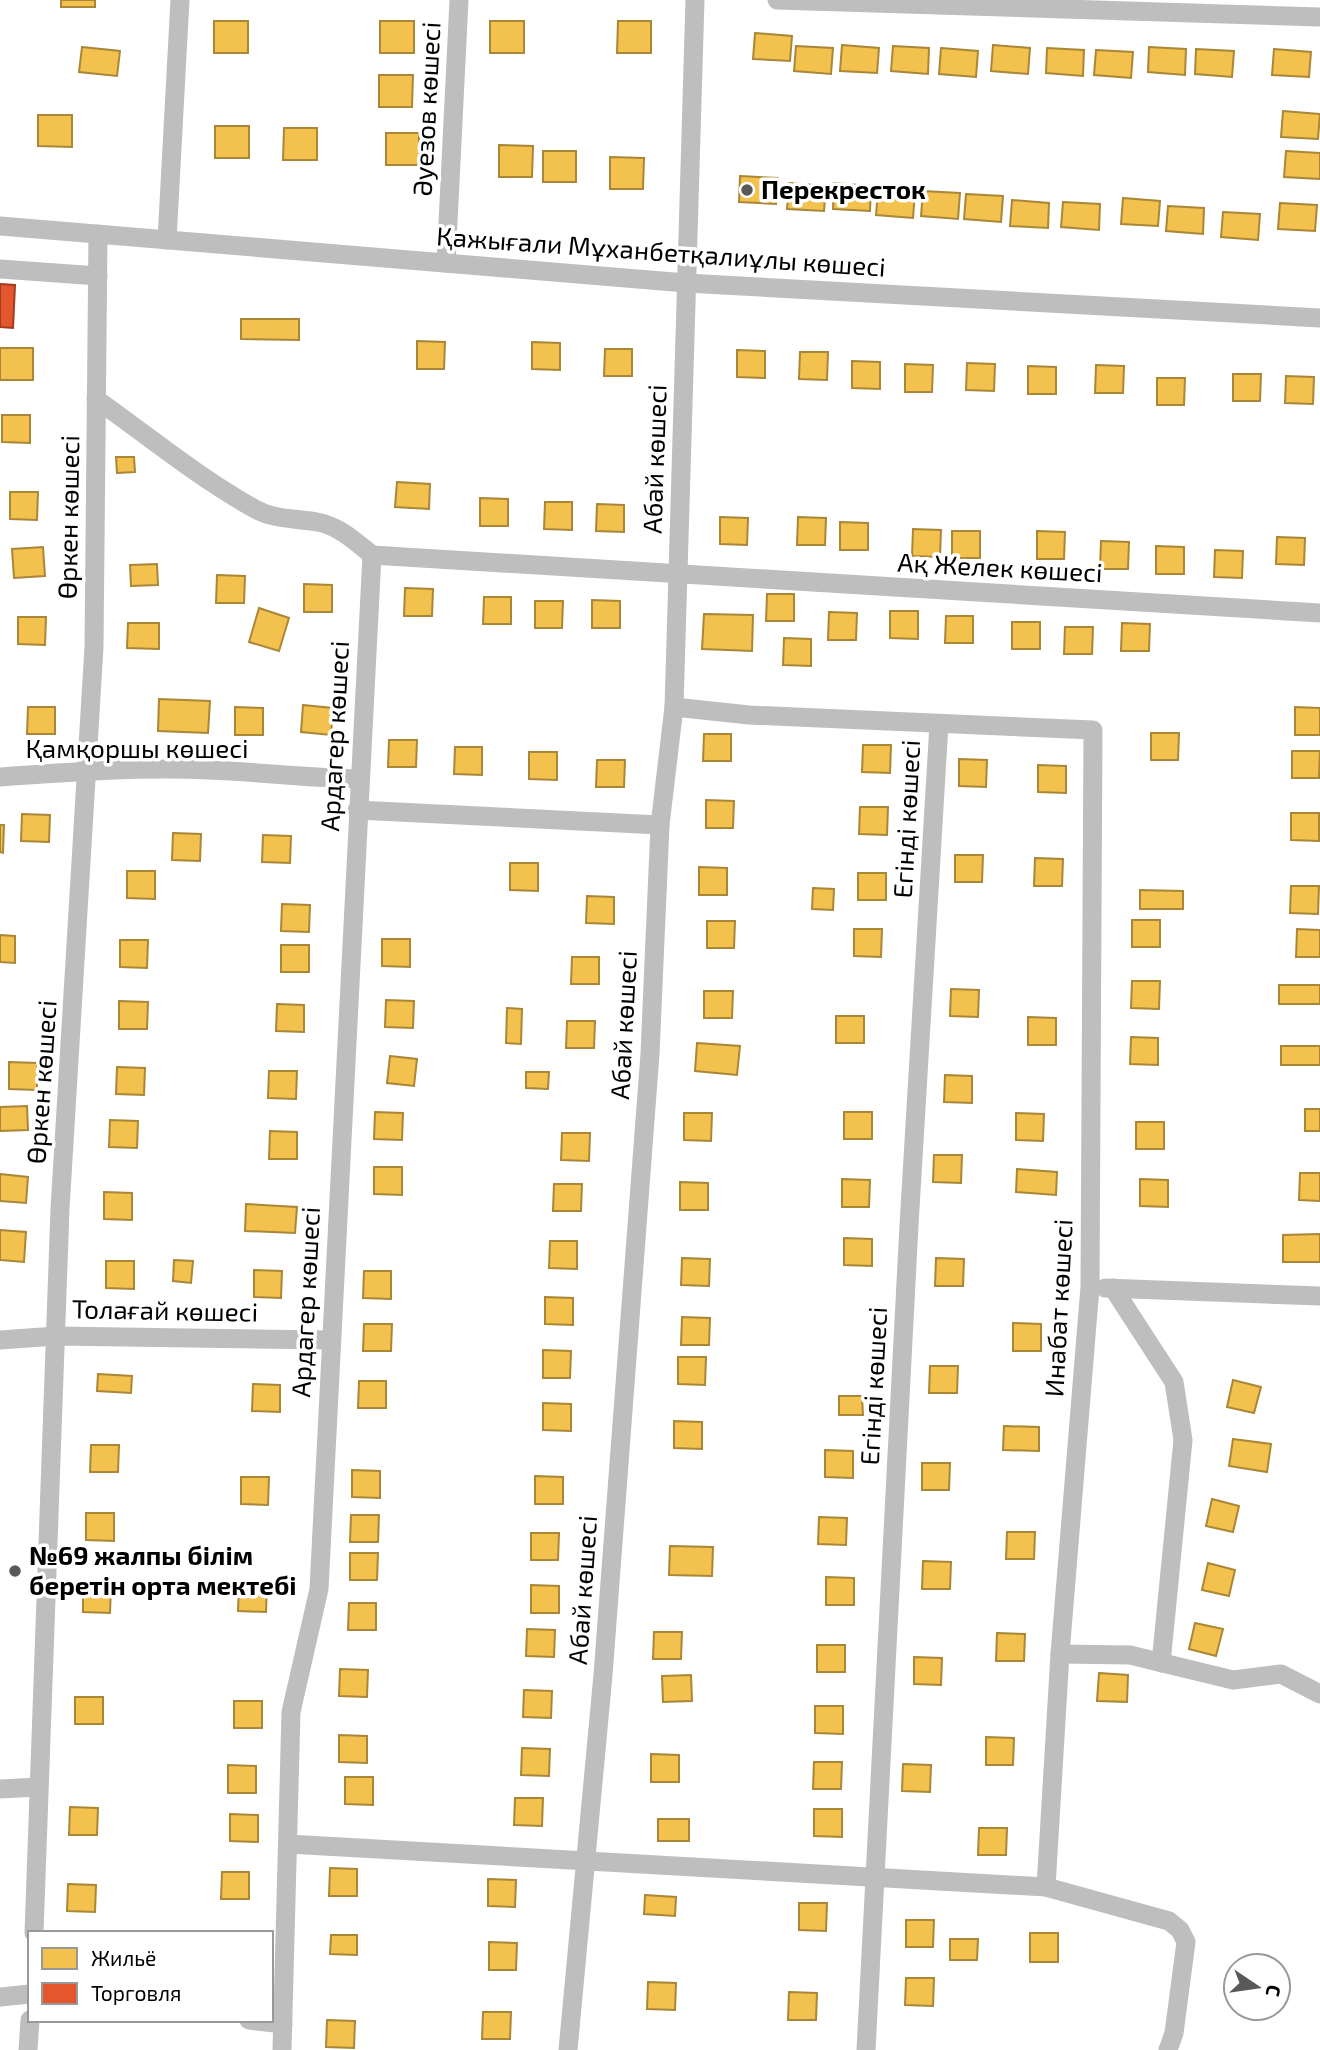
<svg xmlns="http://www.w3.org/2000/svg" width="1320" height="2050" viewBox="0 0 1320 2050" font-family="'Exo 2',sans-serif">
<style>
.homes{fill:#f2c14e;stroke:#a98737;stroke-width:2}
.shops{fill:#e4572e;stroke:#a03d20;stroke-width:2}
.lines{fill:none;stroke-linecap:round;stroke-linejoin:round}
.minor{stroke:#bebebe;stroke-width:19}
.poi-dot{fill:#595959;stroke:#fff;stroke-width:2.5}
.labels{text-anchor:middle;stroke-width:7;stroke-linejoin:round;paint-order:stroke}
.street-label{font-size:26px;fill:#000;stroke:#fff}
.poi-label{font-size:26px;font-weight:bold;fill:#000;stroke:#fff;text-anchor:start}
</style>
<rect width="100%" height="100%" fill="#fff"/>
<!-- homes -->
<g class="homes">
<rect x="61" y="0" width="34" height="7"/>
<rect x="214" y="21" width="34" height="32"/>
<rect x="380" y="21" width="34" height="32"/>
<rect x="490" y="21" width="34" height="32"/>
<polygon points="618,21 651,21 651,53 617,53"/>
<polygon points="755,33 792,36 790,61 753,59"/>
<polygon points="842,45 879,48 877,73 840,71"/>
<polygon points="993,45 1030,48 1028,74 991,71"/>
<polygon points="796,46 833,48 831,74 794,71"/>
<polygon points="893,46 929,48 928,74 891,71"/>
<polygon points="82,47 120,51 117,76 79,72"/>
<polygon points="1149,47 1186,49 1185,75 1148,72"/>
<polygon points="941,48 978,51 976,77 939,74"/>
<polygon points="1047,48 1084,50 1083,76 1046,73"/>
<polygon points="1196,49 1234,51 1232,77 1195,74"/>
<polygon points="1274,49 1311,52 1309,77 1272,75"/>
<polygon points="1096,50 1133,52 1131,78 1094,75"/>
<polygon points="379,75 413,75 412,107 379,107"/>
<polygon points="1283,111 1320,114 1318,139 1281,137"/>
<polygon points="38,115 72,115 72,147 38,146"/>
<rect x="215" y="126" width="34" height="32"/>
<polygon points="284,128 317,128 317,160 283,160"/>
<rect x="386" y="133" width="33" height="32"/>
<polygon points="499,145 533,146 532,177 499,177"/>
<rect x="543" y="151" width="33" height="31"/>
<polygon points="1286,151 1320,153 1320,179 1284,177"/>
<polygon points="610,157 644,158 643,189 610,189"/>
<polygon points="740,176 778,178 776,204 739,202"/>
<polygon points="789,183 826,186 824,211 787,209"/>
<polygon points="834,183 871,186 870,211 833,209"/>
<polygon points="878,190 915,192 913,218 876,215"/>
<polygon points="923,191 960,193 958,219 921,216"/>
<polygon points="966,194 1003,196 1001,222 964,219"/>
<polygon points="1123,198 1160,201 1158,226 1121,224"/>
<polygon points="1012,200 1049,203 1048,228 1010,226"/>
<polygon points="1063,202 1100,204 1099,230 1061,227"/>
<polygon points="1280,203 1317,205 1315,231 1278,229"/>
<polygon points="1168,206 1204,208 1203,234 1166,231"/>
<polygon points="1223,212 1260,214 1258,240 1221,237"/>
<polygon points="241,319 299,319 299,340 241,339"/>
<polygon points="417,341 445,342 444,369 417,369"/>
<polygon points="532,342 560,343 560,370 532,369"/>
<rect x="0" y="348" width="33" height="32"/>
<polygon points="605,349 632,349 632,376 604,376"/>
<polygon points="737,350 765,351 765,378 737,377"/>
<polygon points="800,352 828,352 827,380 799,379"/>
<polygon points="852,361 880,362 880,389 852,388"/>
<polygon points="967,363 995,364 994,391 966,390"/>
<polygon points="905,364 933,365 932,392 905,392"/>
<polygon points="1096,365 1124,366 1123,393 1095,393"/>
<polygon points="1028,366 1056,367 1056,394 1028,394"/>
<polygon points="1233,374 1261,374 1260,401 1233,401"/>
<polygon points="1286,376 1314,377 1313,404 1285,403"/>
<polygon points="1157,378 1185,378 1184,405 1157,405"/>
<polygon points="2,415 30,415 30,443 2,442"/>
<polygon points="116,457 134,457 135,472 117,473"/>
<polygon points="397,482 430,484 429,509 395,507"/>
<polygon points="10,492 38,492 37,520 10,519"/>
<polygon points="480,498 508,499 508,526 480,526"/>
<polygon points="545,502 572,502 572,530 544,529"/>
<polygon points="597,504 624,505 624,532 596,531"/>
<polygon points="720,517 748,518 747,545 720,544"/>
<polygon points="798,517 826,518 825,545 797,545"/>
<polygon points="840,522 868,523 868,550 840,550"/>
<polygon points="913,529 941,530 940,557 912,556"/>
<rect x="952" y="531" width="28" height="27"/>
<polygon points="1037,531 1065,532 1064,559 1037,559"/>
<polygon points="1277,537 1305,538 1304,565 1276,564"/>
<polygon points="1101,541 1129,542 1128,569 1100,569"/>
<polygon points="1156,546 1184,547 1184,574 1156,574"/>
<polygon points="43,547 45,576 14,578 12,549"/>
<polygon points="1215,550 1243,551 1242,578 1214,577"/>
<polygon points="157,564 158,585 131,586 130,565"/>
<polygon points="217,575 245,576 244,603 216,603"/>
<polygon points="304,584 332,585 332,612 304,612"/>
<polygon points="405,588 433,589 432,616 404,616"/>
<polygon points="767,594 794,594 794,621 766,621"/>
<polygon points="484,597 511,597 511,624 483,624"/>
<polygon points="592,600 620,601 620,628 592,628"/>
<polygon points="535,601 563,601 562,628 535,628"/>
<polygon points="259,608 289,618 279,651 249,642"/>
<polygon points="890,611 918,611 918,639 890,638"/>
<polygon points="829,612 857,613 856,640 828,640"/>
<polygon points="704,614 753,615 752,651 702,649"/>
<polygon points="946,616 973,616 973,643 945,643"/>
<polygon points="18,617 46,617 45,645 18,644"/>
<rect x="1012" y="622" width="28" height="27"/>
<polygon points="128,623 159,623 159,649 127,648"/>
<polygon points="1122,623 1150,624 1149,651 1121,651"/>
<polygon points="1065,627 1093,627 1092,654 1064,654"/>
<polygon points="784,638 811,639 811,666 783,665"/>
<polygon points="159,699 210,701 208,733 158,731"/>
<polygon points="303,705 333,708 331,735 301,732"/>
<polygon points="28,707 55,707 55,734 27,734"/>
<polygon points="235,707 263,708 263,735 235,735"/>
<polygon points="1295,707 1320,708 1320,735 1295,735"/>
<polygon points="1151,733 1179,733 1178,760 1151,760"/>
<polygon points="704,734 731,734 731,761 703,761"/>
<polygon points="389,740 417,740 416,767 388,767"/>
<polygon points="863,745 891,745 890,773 862,772"/>
<polygon points="455,747 482,747 482,775 454,774"/>
<polygon points="1292,751 1320,751 1319,778 1292,778"/>
<polygon points="529,752 557,752 557,780 529,779"/>
<polygon points="959,759 987,760 986,787 959,786"/>
<polygon points="597,760 625,760 624,787 596,787"/>
<polygon points="1038,765 1066,766 1066,793 1038,792"/>
<polygon points="706,800 734,801 733,828 706,828"/>
<polygon points="860,807 888,807 887,835 859,834"/>
<polygon points="1291,813 1319,813 1319,841 1291,840"/>
<polygon points="22,814 50,815 49,842 21,841"/>
<polygon points="0,825 4,825 3,853 0,852"/>
<polygon points="173,833 201,834 200,861 172,860"/>
<polygon points="263,835 291,836 290,863 262,862"/>
<polygon points="955,855 983,855 982,882 955,882"/>
<polygon points="1035,858 1063,859 1062,886 1034,886"/>
<polygon points="510,863 538,863 538,891 510,890"/>
<polygon points="699,867 727,868 727,895 699,895"/>
<polygon points="127,871 155,871 155,899 127,898"/>
<rect x="858" y="873" width="28" height="27"/>
<polygon points="1291,886 1319,886 1318,914 1290,913"/>
<polygon points="813,888 834,889 833,910 812,909"/>
<polygon points="1140,890 1183,891 1183,909 1140,909"/>
<polygon points="587,896 614,897 614,924 586,923"/>
<polygon points="282,904 310,905 309,932 281,931"/>
<rect x="1132" y="920" width="28" height="27"/>
<polygon points="707,921 735,921 734,948 707,948"/>
<polygon points="854,929 882,929 881,957 854,956"/>
<polygon points="1297,929 1320,930 1320,957 1296,957"/>
<polygon points="0,935 15,936 15,963 0,962"/>
<polygon points="382,939 410,939 410,967 382,966"/>
<polygon points="120,940 148,940 147,968 120,967"/>
<rect x="281" y="945" width="28" height="27"/>
<polygon points="572,957 599,957 599,984 571,984"/>
<polygon points="1132,981 1160,981 1159,1009 1131,1008"/>
<rect x="1279" y="985" width="41" height="19"/>
<polygon points="951,989 979,990 978,1017 950,1016"/>
<polygon points="704,991 733,991 732,1018 704,1018"/>
<polygon points="386,1000 414,1001 413,1028 385,1027"/>
<polygon points="119,1001 148,1002 147,1029 119,1029"/>
<polygon points="277,1004 304,1005 304,1032 276,1031"/>
<polygon points="507,1008 522,1009 521,1044 506,1043"/>
<rect x="836" y="1016" width="28" height="27"/>
<polygon points="1028,1017 1056,1018 1056,1045 1028,1045"/>
<polygon points="567,1021 595,1021 594,1048 566,1048"/>
<polygon points="1131,1037 1158,1038 1158,1065 1130,1064"/>
<polygon points="697,1043 740,1046 737,1075 695,1071"/>
<rect x="1281" y="1046" width="39" height="19"/>
<polygon points="390,1056 417,1059 414,1086 387,1083"/>
<polygon points="9,1062 37,1063 37,1090 9,1089"/>
<polygon points="117,1067 145,1068 144,1095 116,1094"/>
<polygon points="269,1071 297,1071 296,1099 268,1098"/>
<polygon points="526,1072 549,1072 548,1089 526,1088"/>
<polygon points="945,1075 972,1076 972,1103 944,1102"/>
<polygon points="27,1106 28,1130 0,1131 0,1107"/>
<rect x="1305" y="1109" width="15" height="22"/>
<polygon points="375,1112 403,1113 402,1140 374,1139"/>
<rect x="844" y="1112" width="28" height="27"/>
<polygon points="684,1113 712,1113 711,1141 684,1140"/>
<polygon points="1016,1113 1044,1114 1043,1141 1016,1140"/>
<polygon points="110,1120 138,1121 137,1148 109,1147"/>
<rect x="1136" y="1122" width="28" height="27"/>
<polygon points="270,1131 297,1132 297,1159 269,1159"/>
<polygon points="562,1133 590,1133 589,1161 561,1160"/>
<polygon points="934,1155 962,1155 961,1183 933,1182"/>
<polygon points="374,1167 402,1167 402,1195 374,1194"/>
<polygon points="1017,1169 1057,1172 1056,1195 1016,1192"/>
<polygon points="1300,1173 1320,1173 1320,1201 1299,1200"/>
<polygon points="0,1174 28,1177 26,1203 0,1201"/>
<polygon points="842,1179 870,1180 869,1207 842,1207"/>
<polygon points="1140,1179 1168,1180 1168,1207 1140,1206"/>
<polygon points="680,1182 708,1183 708,1210 680,1210"/>
<polygon points="554,1184 582,1184 581,1211 553,1211"/>
<polygon points="104,1192 132,1193 132,1220 104,1219"/>
<polygon points="246,1204 297,1207 295,1233 245,1231"/>
<polygon points="0,1230 26,1232 24,1262 0,1260"/>
<polygon points="1320,1234 1320,1262 1283,1262 1283,1235"/>
<polygon points="844,1238 872,1239 872,1266 844,1265"/>
<polygon points="550,1241 577,1241 577,1269 549,1268"/>
<polygon points="682,1258 710,1259 709,1286 681,1285"/>
<polygon points="936,1258 964,1259 963,1286 935,1286"/>
<polygon points="174,1260 193,1261 191,1283 173,1281"/>
<polygon points="106,1261 134,1261 134,1289 106,1288"/>
<polygon points="254,1270 282,1271 281,1298 254,1297"/>
<polygon points="364,1271 391,1271 391,1299 363,1298"/>
<polygon points="545,1297 573,1298 573,1325 545,1324"/>
<polygon points="682,1317 710,1318 709,1345 681,1345"/>
<polygon points="1013,1323 1041,1324 1041,1351 1013,1351"/>
<polygon points="364,1324 392,1324 391,1351 363,1351"/>
<polygon points="543,1350 571,1351 570,1378 543,1378"/>
<polygon points="678,1357 706,1357 705,1385 678,1384"/>
<polygon points="930,1366 958,1366 957,1393 929,1393"/>
<polygon points="98,1374 132,1376 131,1393 97,1391"/>
<polygon points="1233,1380 1261,1387 1254,1413 1227,1407"/>
<polygon points="359,1381 386,1381 386,1408 358,1408"/>
<polygon points="253,1384 280,1385 280,1412 252,1411"/>
<polygon points="839,1396 862,1396 863,1415 839,1415"/>
<polygon points="543,1403 571,1404 571,1431 543,1430"/>
<polygon points="674,1421 702,1422 702,1449 674,1448"/>
<polygon points="1004,1426 1039,1427 1039,1451 1003,1450"/>
<polygon points="1233,1439 1271,1444 1267,1472 1229,1466"/>
<polygon points="91,1445 119,1445 118,1472 90,1472"/>
<polygon points="825,1450 853,1451 853,1478 825,1477"/>
<polygon points="922,1463 950,1463 949,1490 922,1490"/>
<polygon points="352,1470 380,1471 380,1498 352,1497"/>
<polygon points="535,1476 563,1477 563,1504 535,1504"/>
<polygon points="241,1477 269,1477 268,1505 241,1504"/>
<polygon points="1212,1499 1239,1506 1233,1532 1206,1526"/>
<polygon points="86,1513 114,1513 114,1541 86,1540"/>
<polygon points="351,1515 379,1515 378,1542 350,1542"/>
<polygon points="819,1517 847,1518 846,1545 818,1544"/>
<polygon points="1007,1532 1035,1532 1034,1559 1006,1559"/>
<polygon points="531,1533 559,1533 558,1560 531,1560"/>
<polygon points="670,1546 713,1547 712,1576 669,1575"/>
<polygon points="350,1553 378,1553 377,1580 350,1580"/>
<polygon points="923,1561 951,1562 950,1589 922,1589"/>
<polygon points="1208,1563 1235,1570 1229,1596 1202,1590"/>
<polygon points="826,1577 854,1578 854,1605 826,1605"/>
<polygon points="239,1584 267,1585 266,1612 238,1611"/>
<polygon points="83,1585 111,1586 110,1613 83,1612"/>
<polygon points="531,1585 559,1586 559,1613 531,1613"/>
<polygon points="349,1603 376,1603 376,1630 348,1630"/>
<polygon points="1195,1623 1223,1629 1216,1656 1189,1649"/>
<polygon points="527,1629 555,1630 554,1657 526,1656"/>
<polygon points="654,1632 682,1632 681,1659 653,1659"/>
<polygon points="997,1633 1025,1634 1024,1661 996,1661"/>
<rect x="817" y="1645" width="28" height="27"/>
<polygon points="914,1657 942,1658 941,1685 914,1684"/>
<polygon points="340,1669 368,1670 367,1697 339,1696"/>
<polygon points="1099,1673 1128,1675 1127,1702 1097,1701"/>
<polygon points="691,1675 692,1701 663,1702 662,1676"/>
<polygon points="524,1690 552,1691 551,1718 523,1717"/>
<rect x="75" y="1697" width="28" height="27"/>
<rect x="234" y="1701" width="28" height="27"/>
<polygon points="815,1706 843,1706 843,1734 815,1733"/>
<polygon points="339,1735 367,1736 367,1763 339,1762"/>
<polygon points="986,1737 1014,1738 1013,1765 986,1765"/>
<polygon points="522,1748 550,1749 549,1776 521,1775"/>
<polygon points="651,1754 679,1755 679,1782 651,1782"/>
<polygon points="814,1762 842,1762 841,1789 813,1789"/>
<polygon points="903,1764 931,1765 930,1792 902,1791"/>
<polygon points="228,1765 256,1766 256,1793 228,1793"/>
<polygon points="345,1777 373,1777 373,1805 345,1804"/>
<polygon points="515,1798 543,1798 542,1826 514,1825"/>
<polygon points="70,1807 98,1808 97,1835 69,1835"/>
<polygon points="814,1809 842,1809 842,1837 814,1836"/>
<polygon points="230,1814 258,1815 258,1842 230,1841"/>
<rect x="658" y="1819" width="31" height="22"/>
<polygon points="979,1828 1007,1828 1006,1855 978,1855"/>
<polygon points="330,1868 357,1869 357,1896 329,1896"/>
<polygon points="222,1872 249,1872 249,1899 221,1899"/>
<polygon points="488,1879 516,1880 515,1907 488,1906"/>
<polygon points="68,1884 96,1885 95,1912 67,1911"/>
<polygon points="645,1895 676,1897 675,1916 644,1914"/>
<polygon points="799,1903 827,1903 826,1931 799,1930"/>
<polygon points="906,1920 934,1920 933,1947 906,1947"/>
<rect x="1030" y="1933" width="28" height="29"/>
<polygon points="331,1935 357,1935 357,1955 330,1954"/>
<polygon points="950,1939 978,1939 977,1960 950,1960"/>
<polygon points="489,1942 517,1943 516,1970 489,1970"/>
<polygon points="906,1978 934,1978 933,2006 905,2005"/>
<polygon points="648,1982 676,1983 675,2010 647,2009"/>
<polygon points="789,1992 817,1993 816,2020 788,2020"/>
<polygon points="483,2012 511,2012 510,2039 482,2039"/>
<polygon points="327,2020 355,2021 354,2048 326,2047"/>
</g>
<!-- shops -->
<polygon class="shops" points="0,284 15,285 13,328 0,327"/>
<g class="lines">
<!-- minor -->
<g class="minor">
<polyline points="777,0 1320,17"/>
<polyline points="0,226 686,283 1320,318"/>
<polyline points="167,240 180,0"/>
<polyline points="446,263 459,0"/>
<polyline points="0,269 98,276"/>
<path d="M 96,399 C 148,436 199,478 255,509 C 275,520 295,518 317,522 C 339,526 355,541 372,555 L 1320,613"/>
<polyline points="674,707 749,715 1093,730 1090,1287 1060,1654 1046,1887"/>
<path d="M 0,777 C 69,772 140,767 209,770 C 259,772 309,778 359,779"/>
<polyline points="357,810 660,825"/>
<polyline points="1105,1288 1320,1296"/>
<polyline points="1113,1288 1174,1382 1183,1440 1161,1663"/>
<polyline points="0,1340 56,1336 330,1340"/>
<polyline points="1060,1654 1130,1655 1233,1680 1281,1674 1320,1694"/>
<polyline points="0,1789 38,1787"/>
<polyline points="288,1844 1046,1887 1169,1921 1180,1930 1186,1942 1174,2033 1168,2050"/>
<polyline points="34,1933 60,1209 94,647 98,234"/>
<polyline points="0,1997 30,1994"/>
<polyline points="249,2020 283,2024"/>
<polyline points="28,2050 30,2020"/>
<polyline points="282,2050 291,1712 319,1589 372,555"/>
<polyline points="568,2050 603,1675 650,1054 660,825 674,707 695,0"/>
<polyline points="866,2050 909,1225 939,724"/>
</g>
</g>
<!-- markers -->
<g class="poi-dot">
<circle cx="747" cy="190" r="7"/>
<circle cx="15" cy="1571" r="7"/>
</g>
<g class="labels">
<!-- street labels -->
<g class="street-label">
<text transform="translate(427 109) rotate(-87)" y="9">Әуезов көшесі</text>
<text transform="translate(661 252) rotate(4)" y="9">Қажығали Мұханбетқалиұлы көшесі</text>
<text transform="translate(655 459) rotate(-88)" y="9">Абай көшесі</text>
<text transform="translate(69 517) rotate(-89)" y="9">Өркен көшесі</text>
<text transform="translate(1000 568) rotate(3)" y="9">Ақ Желек көшесі</text>
<text transform="translate(335 736) rotate(-87)" y="9">Ардагер көшесі</text>
<text x="137" y="758">Қамқоршы көшесі</text>
<text transform="translate(907 819) rotate(-87)" y="9">Егінді көшесі</text>
<text transform="translate(624 1025) rotate(-87)" y="9">Абай көшесі</text>
<text transform="translate(42 1082) rotate(-86)" y="9">Өркен көшесі</text>
<text transform="translate(306 1302) rotate(-87)" y="9">Ардагер көшесі</text>
<text transform="translate(1059 1308) rotate(-87)" y="9">Инабат көшесі</text>
<text transform="translate(165 1311) rotate(1)" y="9">Толағай көшесі</text>
<text transform="translate(874 1386) rotate(-87)" y="9">Егінді көшесі</text>
<text transform="translate(583 1590) rotate(-86)" y="9">Абай көшесі</text>
</g>
<!-- poi labels -->
<g class="poi-label">
<text x="761" y="199">Перекресток</text>
<text x="29" y="1565">№69 жалпы білім<tspan x="29" dy="30">беретін орта мектебі</tspan></text>
</g>
</g>
<!-- legend -->
<rect x="28" y="1931" width="245" height="91" fill="#ffffff" stroke="#999999" stroke-width="2"/>
<rect x="42" y="1948" width="35" height="21" fill="#f2c14e" stroke="#999999" stroke-width="2"/>
<text x="91" y="1966" font-size="21" fill="#000000">Жильё</text>
<rect x="42" y="1983" width="35" height="21" fill="#e4572e" stroke="#999999" stroke-width="2"/>
<text x="91" y="2001" font-size="21" fill="#000000">Торговля</text>
<!-- north arrow -->
<g transform="translate(1257 1987) rotate(103)"><circle r="33" fill="#ffffff" stroke="#999999" stroke-width="2"/>
<path d="M0-5L12 26L0 18L-12 26Z" fill="#595959"/>
<text y="-10" font-size="19" font-weight="bold" text-anchor="middle" fill="#000000">С</text>
</g>
</svg>
